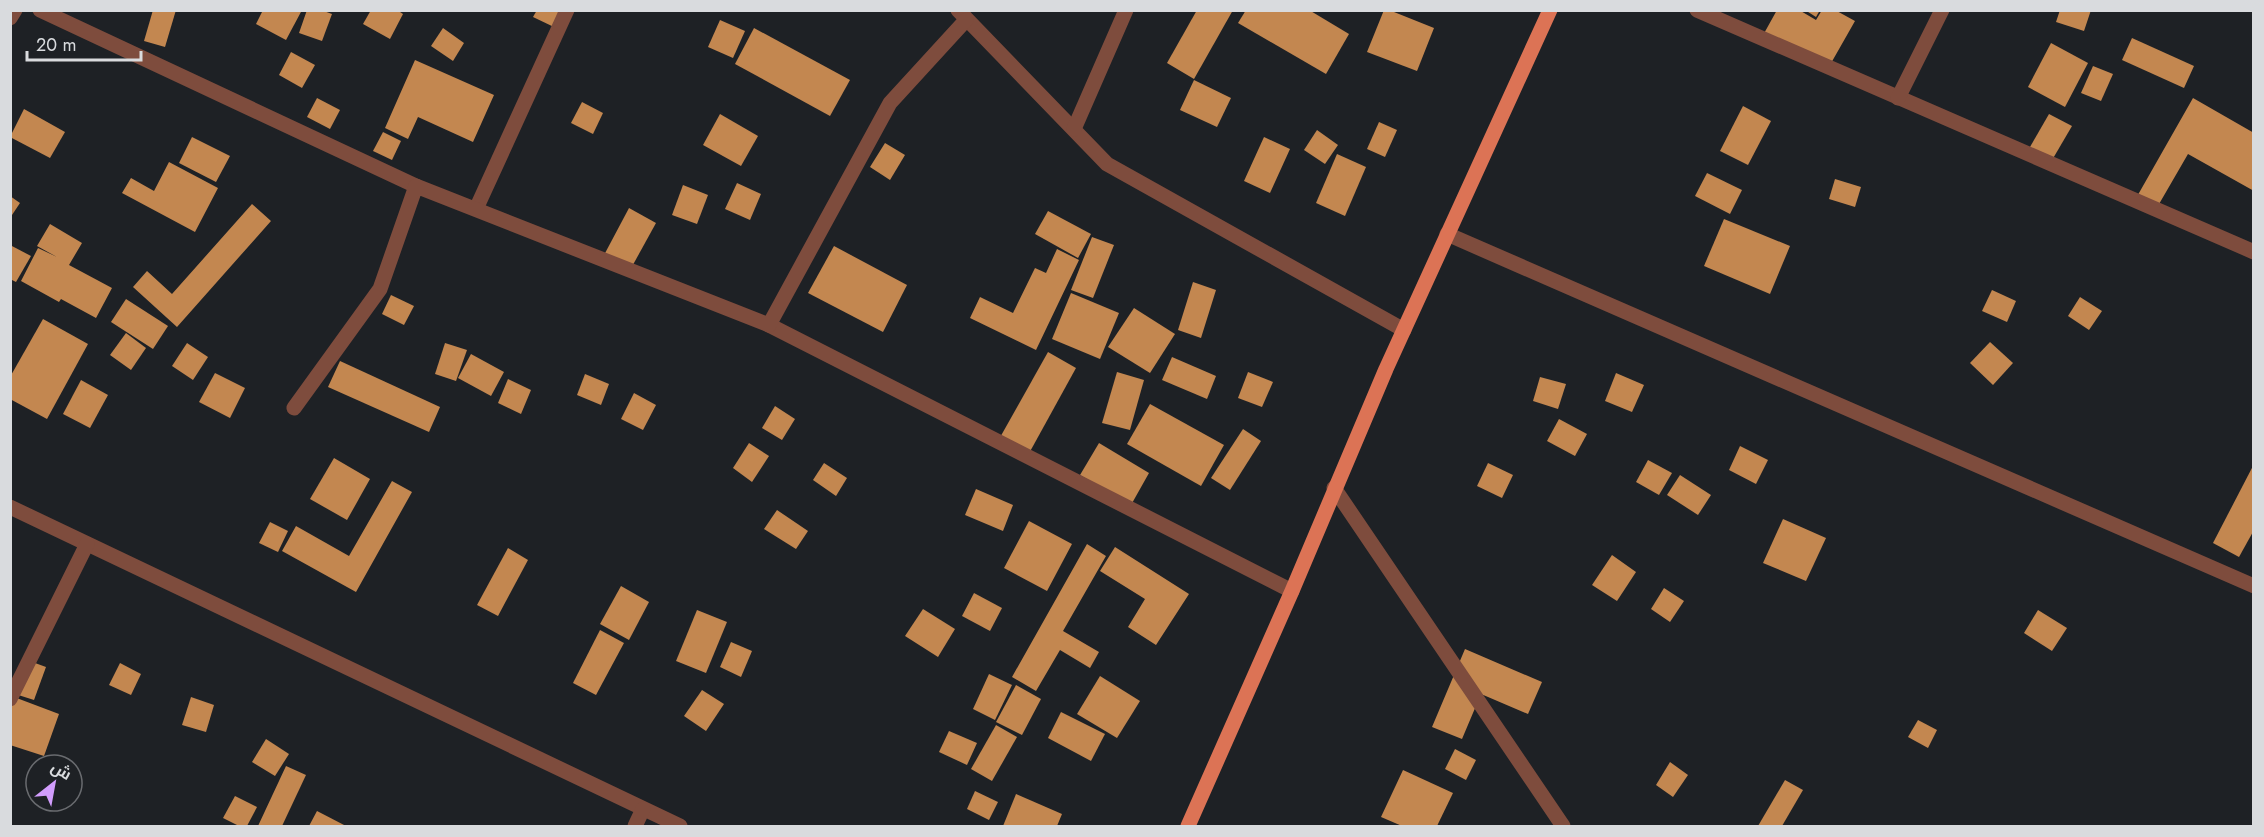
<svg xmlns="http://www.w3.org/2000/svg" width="2264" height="837" viewBox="0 0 2264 837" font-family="Jost,Cairo,sans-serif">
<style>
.building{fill:#c38750}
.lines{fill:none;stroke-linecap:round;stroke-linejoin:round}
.street{stroke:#7e4c3d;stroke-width:15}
.primary{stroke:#dc7355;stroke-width:15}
</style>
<rect width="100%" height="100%" fill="#1e2125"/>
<!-- building -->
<g class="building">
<polygon points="153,10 176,10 165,47 144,41"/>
<polygon points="263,10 302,10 286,40 256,24"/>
<polygon points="307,10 321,10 332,14 322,41 299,33"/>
<polygon points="371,10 397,10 403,14 390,39 363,24"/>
<polygon points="537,10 564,10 556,28 533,17"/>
<polygon points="1197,10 1233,10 1194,79 1167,63"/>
<polygon points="1246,10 1309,10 1349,34 1326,74 1238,23"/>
<polygon points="1384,10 1389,10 1434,28 1417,71 1367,52"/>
<polygon points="1777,10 1799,10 1816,20 1822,10 1835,10 1855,21 1826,72 1762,37"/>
<polygon points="1805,10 1820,10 1816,17"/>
<polygon points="2060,10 2091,10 2084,31 2056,22"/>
<polygon points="720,20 745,31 733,58 708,47"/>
<polygon points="443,28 464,43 453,61 431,46"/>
<polygon points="754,28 850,80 830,116 735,64"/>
<polygon points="2132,38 2194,66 2184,88 2122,60"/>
<polygon points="2051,43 2088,63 2065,107 2028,87"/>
<polygon points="291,52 315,65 302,88 279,75"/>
<polygon points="415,60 494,95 473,142 418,117 408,139 385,128"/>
<polygon points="2093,66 2113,74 2101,101 2081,93"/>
<polygon points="1194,80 1231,98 1217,127 1180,110"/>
<polygon points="317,98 340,110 330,129 307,117"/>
<polygon points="2193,98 2254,133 2254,191 2188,154 2155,211 2135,200"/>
<polygon points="582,102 603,113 593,134 571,123"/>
<polygon points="1743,106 1771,121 1748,165 1720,151"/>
<polygon points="24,109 65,132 50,158 10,137"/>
<polygon points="720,114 758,136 741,166 703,145"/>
<polygon points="2049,114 2072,126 2048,167 2026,154"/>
<polygon points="1379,122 1397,130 1385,157 1367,149"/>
<polygon points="1317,130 1338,145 1325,164 1304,150"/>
<polygon points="383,132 401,141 392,160 373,151"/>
<polygon points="192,137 230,156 216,182 179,163"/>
<polygon points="1264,137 1290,149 1270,193 1244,181"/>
<polygon points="885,143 905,155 890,180 870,167"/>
<polygon points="1337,154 1366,167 1345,216 1316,203"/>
<polygon points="169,162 218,188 195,232 122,193 131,178 154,191"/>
<polygon points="1707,173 1742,190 1730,214 1695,196"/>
<polygon points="1835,179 1861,187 1855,207 1829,199"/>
<polygon points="737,183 761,194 750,220 725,209"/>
<polygon points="683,185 708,195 697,224 672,215"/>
<polygon points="10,196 20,203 10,218"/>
<polygon points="252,204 271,221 177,327 133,287 147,271 172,294"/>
<polygon points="629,208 656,223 629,272 603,257"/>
<polygon points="1048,211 1091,234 1078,258 1035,234"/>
<polygon points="1724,219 1790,246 1770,294 1704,266"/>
<polygon points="50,224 82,243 69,265 112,288 96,318 61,299 59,302 21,281 38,248 57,257 37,246"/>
<polygon points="1092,237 1114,245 1093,298 1071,290"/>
<polygon points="10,245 31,256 16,282 10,279"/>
<polygon points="834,246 907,285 883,332 808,293"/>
<polygon points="1057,249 1079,260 1036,350 970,318 980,297 1013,313 1035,268 1046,273"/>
<polygon points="1193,282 1216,290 1201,338 1178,330"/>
<polygon points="1992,290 2016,301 2007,322 1982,311"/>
<polygon points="1071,293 1119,313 1100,359 1052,339"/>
<polygon points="391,295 414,306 404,325 382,314"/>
<polygon points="2080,297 2102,311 2089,330 2068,316"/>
<polygon points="126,299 168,326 153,349 111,322"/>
<polygon points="1134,308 1175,334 1150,373 1108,347"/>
<polygon points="43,319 88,344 47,419 10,399 10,377"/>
<polygon points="126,333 146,348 131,370 110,355"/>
<polygon points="1990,342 2013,363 1993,385 1970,363"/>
<polygon points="187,343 208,357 193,380 172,366"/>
<polygon points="445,343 467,350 456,381 435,374"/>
<polygon points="1048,352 1076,368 1027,457 998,441"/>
<polygon points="471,354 504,372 491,396 458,378"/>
<polygon points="1172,357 1216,376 1207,399 1162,380"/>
<polygon points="340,361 440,407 429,432 328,387"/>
<polygon points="1117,372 1144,380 1130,430 1102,423"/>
<polygon points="1248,372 1273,382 1262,407 1238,398"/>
<polygon points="215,373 245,388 230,418 199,402"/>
<polygon points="1616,373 1644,385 1632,412 1605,401"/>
<polygon points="585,374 609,384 601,405 577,395"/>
<polygon points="1540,377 1566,384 1558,409 1533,401"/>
<polygon points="508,379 531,390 521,414 498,403"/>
<polygon points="81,380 108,395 90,428 63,414"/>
<polygon points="634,393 656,405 643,430 621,419"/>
<polygon points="1150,404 1224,445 1201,486 1127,444"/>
<polygon points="775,406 795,419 782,440 762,428"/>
<polygon points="1559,419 1587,434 1575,456 1547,441"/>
<polygon points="1243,429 1261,441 1230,490 1211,478"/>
<polygon points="749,443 769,456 752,482 733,468"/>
<polygon points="1099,443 1149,473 1131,505 1080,475"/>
<polygon points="1740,446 1768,460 1756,484 1729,470"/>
<polygon points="334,458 370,479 347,520 310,499"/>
<polygon points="1648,460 1672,473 1659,495 1636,482"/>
<polygon points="824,463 847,478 836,496 813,480"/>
<polygon points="1488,463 1513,475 1502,498 1477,486"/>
<polygon points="2254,464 2254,530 2239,557 2213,543"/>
<polygon points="1680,475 1711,495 1698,515 1667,495"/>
<polygon points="392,481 412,492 356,592 282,551 296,526 349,556"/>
<polygon points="976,489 1013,505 1003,531 965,515"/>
<polygon points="777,510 808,531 796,549 764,529"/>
<polygon points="1783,519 1826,538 1806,581 1763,563"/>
<polygon points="1029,521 1072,544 1047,591 1004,568"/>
<polygon points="270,522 288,531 278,552 259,543"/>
<polygon points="1087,544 1106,556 1063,631 1099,652 1090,668 1060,650 1036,691 1012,677"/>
<polygon points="1115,547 1189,594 1156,645 1128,627 1145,599 1100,571"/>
<polygon points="508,548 528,560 498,616 477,605"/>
<polygon points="1612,555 1636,572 1617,601 1592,585"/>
<polygon points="621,586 649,602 629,640 600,624"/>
<polygon points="1664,588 1684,601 1670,622 1651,609"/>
<polygon points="974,593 1002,608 990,631 962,616"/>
<polygon points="923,609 955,629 938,657 905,636"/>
<polygon points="697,610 727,622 706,673 676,661"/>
<polygon points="2038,610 2067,628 2052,651 2024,633"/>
<polygon points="600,630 624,643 596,695 573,683"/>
<polygon points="731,642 752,651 741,677 720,667"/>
<polygon points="1465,649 1542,682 1528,714 1481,694 1462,739 1432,727"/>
<polygon points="24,659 46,667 34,700 12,693"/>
<polygon points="120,663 141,674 131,695 109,685"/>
<polygon points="989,674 1012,685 995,720 973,709"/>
<polygon points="1100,676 1140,701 1117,738 1077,714"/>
<polygon points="1016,685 1041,699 1022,735 996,722"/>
<polygon points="702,690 724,704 706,731 684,716"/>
<polygon points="14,697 59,714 44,756 10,745 10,708"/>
<polygon points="191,697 214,705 206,732 182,725"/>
<polygon points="1061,712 1105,734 1091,761 1048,738"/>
<polygon points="1918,720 1937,730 1928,748 1908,737"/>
<polygon points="996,725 1017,737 992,781 971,769"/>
<polygon points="949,731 977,743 967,765 939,752"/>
<polygon points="266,739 289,754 275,776 252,762"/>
<polygon points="1455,749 1476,760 1466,780 1445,769"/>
<polygon points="1670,762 1688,775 1673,797 1656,785"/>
<polygon points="286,766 306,775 282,826 258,826"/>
<polygon points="1403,770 1453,793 1437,826 1402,826 1381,817"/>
<polygon points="1785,780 1803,790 1782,826 1758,826"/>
<polygon points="975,791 998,802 989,820 967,809"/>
<polygon points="1016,794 1062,814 1057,826 1003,826"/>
<polygon points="235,796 257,807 247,826 239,826 223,818"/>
<polygon points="317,811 346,826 309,826"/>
</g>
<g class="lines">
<!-- street -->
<g class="street">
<polyline points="40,10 416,186"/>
<polyline points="958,10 1107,164 1404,330"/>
<polyline points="1697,10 2254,252"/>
<polyline points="10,18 15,10"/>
<polyline points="1898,98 1942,10"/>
<polyline points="1074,129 1126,10"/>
<polyline points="476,209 567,10"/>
<polyline points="1447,234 2254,586"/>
<polyline points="769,325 1292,591"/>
<polyline points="294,408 380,289 416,186 769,325 890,103 966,20"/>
<polyline points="1334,488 1563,826"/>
<polyline points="10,507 680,826"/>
<polyline points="10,699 87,544"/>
<polyline points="635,826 643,809"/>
</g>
<!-- primary -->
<polyline class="primary" points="1188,826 1292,591 1386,369 1550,10"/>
</g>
<!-- border -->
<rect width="2264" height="837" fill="none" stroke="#d9dbde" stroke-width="24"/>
<!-- north arrow -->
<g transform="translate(54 783) rotate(31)"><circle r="28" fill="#1e2125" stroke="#696b6f" stroke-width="1.5"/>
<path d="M0-4.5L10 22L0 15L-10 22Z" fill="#d29dfd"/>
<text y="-9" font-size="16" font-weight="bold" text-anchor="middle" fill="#d9dbde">ش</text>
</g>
<!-- scale -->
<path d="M27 51v9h114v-9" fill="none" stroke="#d9dbde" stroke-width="3"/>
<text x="36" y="51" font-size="18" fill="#d9dbde" stroke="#1e2125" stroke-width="4.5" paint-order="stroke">20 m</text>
</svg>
